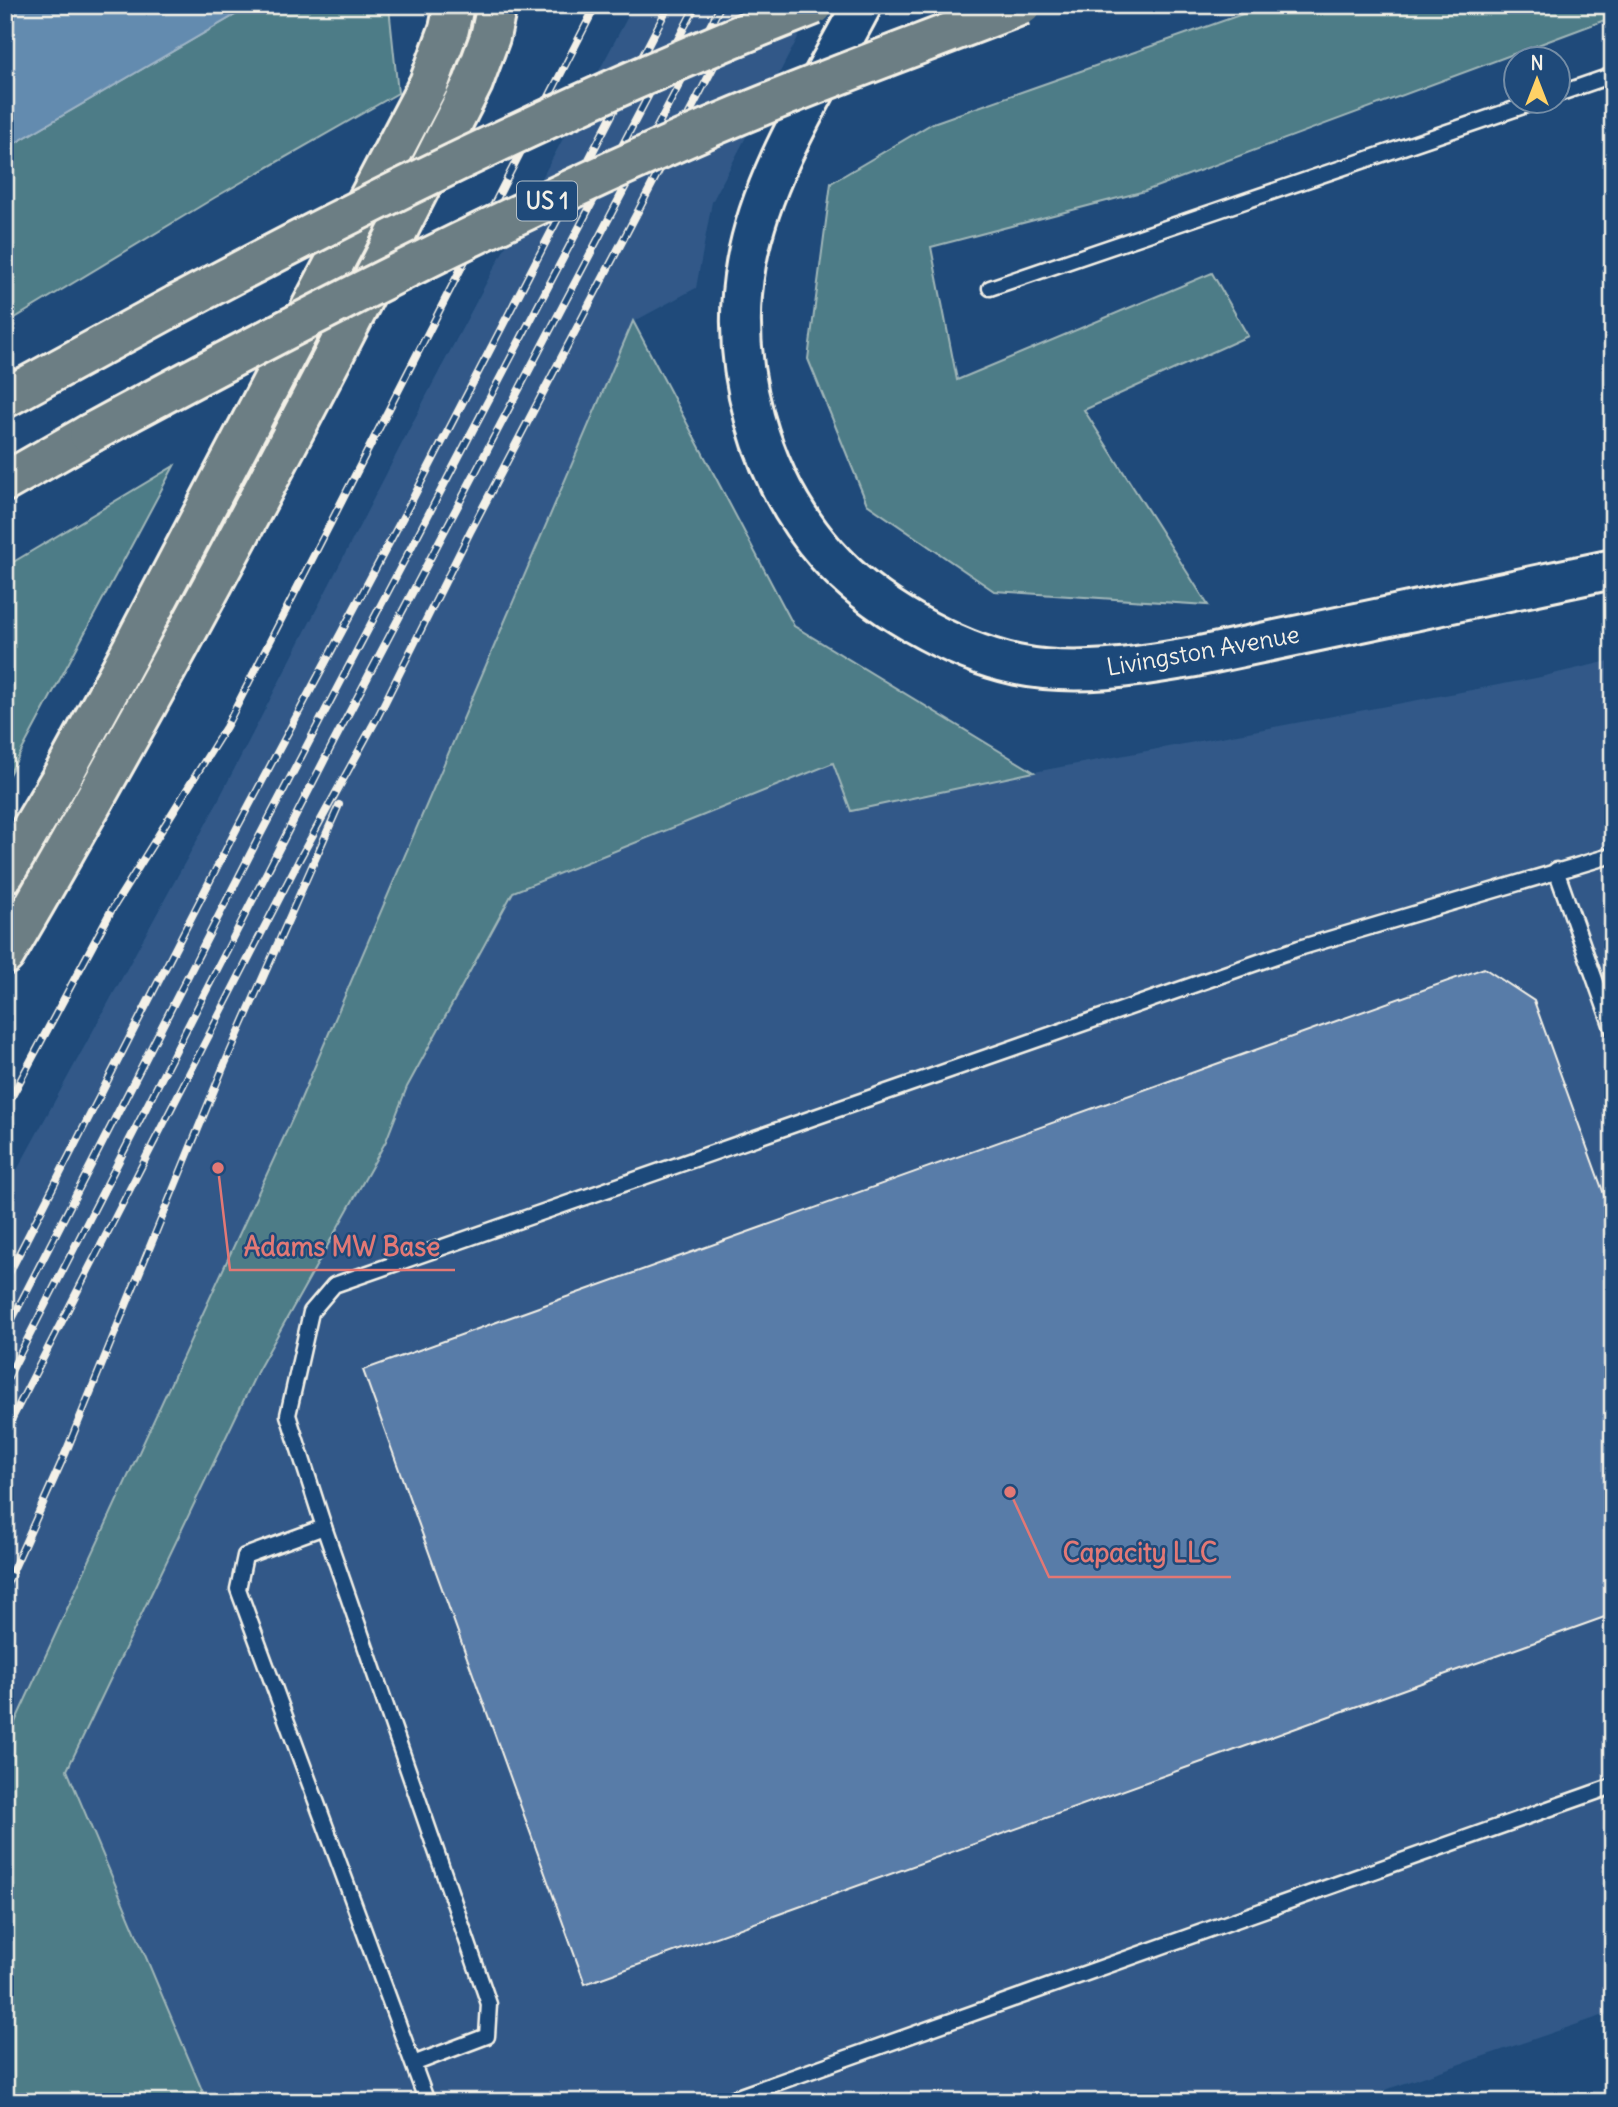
<svg xmlns="http://www.w3.org/2000/svg" width="1618" height="2107" viewBox="0 0 1618 2107" font-family="Delius,sans-serif">
<style>
.built{fill:#305988}
.green{fill:#4d7c87;stroke:#a0b6b8;stroke-width:2}
.water{fill:#648baf;stroke:#9eb4c6;stroke-width:2}
.building{fill:#597ba8;stroke:#f4f1e8;stroke-width:2}
.lines{fill:none;stroke-linecap:round;stroke-linejoin:round}
.lane-casing{stroke:#f4f1e8;stroke-width:19}
.secondary-casing{stroke:#f4f1e8;stroke-width:44}
.highway-casing{stroke:#f4f1e8;stroke-width:44}
.lane{stroke:#1f4a7a;stroke-width:14}
.secondary{stroke:#1f4a7a;stroke-width:38}
.highway{stroke:#6c7e84;stroke-width:38}
.rail-casing{stroke:#f4f1e8;stroke-width:8}
.rail{stroke:#1f4a7a;stroke-width:5;stroke-dasharray:16;stroke-linecap:butt}
.highway-bridge-casing{stroke:#f4f1e8;stroke-width:44;stroke-linecap:butt}
.highway-bridge{stroke:#6c7e84;stroke-width:38}
.labels{text-anchor:middle;stroke-width:5;stroke-linejoin:round;paint-order:stroke}
.shield{fill:#1f4a7a;stroke:#b4bfc7;stroke-width:2}
.shield-label{font-size:23px;font-weight:bold;fill:#f4f1e8}
.street-label{font-size:24px;fill:#f4f1e8;stroke:#1f4a7a}
.leader{fill:none;stroke:#e27875;stroke-width:2.5}
.callout-dot{fill:#e27875;stroke:#1f4a7a;stroke-width:2.5}
.callout-label{font-size:26px;text-anchor:middle;font-weight:bold;fill:#e27875;stroke:#1f4a7a;stroke-width:5;stroke-linejoin:round;paint-order:stroke}
</style>
<rect width="100%" height="100%" fill="#1f4a7a"/>
<filter id="ink" filterUnits="userSpaceOnUse"><feTurbulence type="fractalNoise" baseFrequency=".0143" numOctaves="2"/><feDisplacementMap in="SourceGraphic" scale="14" xChannelSelector="R" yChannelSelector="G"/><feConvolveMatrix kernelMatrix="1 2 1 2 8 2 1 2 1" color-interpolation-filters="sRGB"/></filter>
<g filter="url(#ink)">
<!-- built -->
<g class="built">
<polygon points="634,5 815,5 712,202 696,288 633,322 294,1115 5,1744 5,1192 207,822 432,385"/>
<polygon points="1613,660 1613,2012 1350,2102 207,2102 67,1771 258,1370 386,1141 407,1087 513,892 833,763 851,811 1034,772 1536,678"/>
</g>
<!-- green -->
<g class="green">
<polygon points="266,5 380,5 389,7 398,93 214,198 5,324 5,149 242,11"/>
<polygon points="1268,5 1613,5 1613,17 1145,191 931,247 957,380 1212,273 1248,336 1084,410 1208,605 994,591 867,504 808,359 831,183 933,123"/>
<polygon points="633,321 794,626 1034,772 851,811 833,763 513,892 407,1087 386,1141 258,1370 67,1770 207,2102 5,2102 5,1744 294,1115"/>
<polygon points="174,466 5,782 5,567"/>
</g>
<!-- water -->
<polygon class="water" points="5,5 266,5 242,11 5,149"/>
<!-- building -->
<polygon class="building" points="1484,968 1534,1001 1613,1219 1613,1614 585,1984 363,1370"/>
<g class="lines">
<!-- lane casing -->
<g class="lane-casing">
<g id="lane">
<polyline points="1558,94 1613,75"/>
<polyline points="990,288 1535,102"/>
<polyline points="1556,870 1613,1030"/>
<polyline points="324,1527 288,1415 311,1312 334,1285 1299,948 1613,855"/>
<polyline points="413,2064 487,2036 489,2004 324,1527 245,1556 238,1589 427,2102"/>
<polyline points="723,2102 1613,1786"/>
</g>
</g>
<!-- secondary casing -->
<g class="secondary-casing">
<path id="secondary" d="M 862,5 C 819,87 762,173 746,264 C 728,364 760,479 827,555 C 871,605 952,651 1017,665 C 1075,677 1137,667 1195,657 L 1613,569"/>
</g>
<!-- highway casing -->
<g class="highway-casing">
<g id="highway">
<polyline points="5,398 176,305"/>
<polyline points="5,482 89,434"/>
<polyline points="5,873 64,773 128,656 429,83 449,29 454,5"/>
<path d="M 5,955 C 172,670 324,378 473,83 L 490,37 L 497,5"/>
</g>
</g>
<!-- lane -->
<use href="#lane" class="lane"/>
<!-- secondary -->
<use href="#secondary" class="secondary"/>
<!-- highway -->
<use href="#highway" class="highway"/>
<!-- rail casing -->
<g class="rail-casing">
<g id="rail">
<polyline points="5,1109 111,911 226,727 596,5"/>
<polyline points="5,1281 237,828 412,500 669,5"/>
<polyline points="5,1333 258,839 696,5"/>
<polyline points="5,1383 329,751 721,5"/>
<polyline points="5,1432 299,860 378,716 470,532 746,5"/>
<polyline points="5,1588 66,1452 223,1068 339,805"/>
</g>
</g>
<!-- rail -->
<use href="#rail" class="rail"/>
<!-- highway-bridge casing -->
<g class="highway-bridge-casing">
<g id="highway-bridge">
<path d="M 176,305 C 383,194 595,91 814,5"/>
<path d="M 89,434 C 291,325 495,220 706,129 C 810,84 917,46 1022,5"/>
</g>
</g>
<!-- highway-bridge -->
<use href="#highway-bridge" class="highway-bridge"/>
</g>
</g>
<g class="labels">
<!-- shield labels -->
<rect class="shield" x="517" y="181.5" width="60" height="39" rx="5"/>
<g class="shield-label">
<text x="547" y="209">US 1</text>
</g>
<!-- street labels -->
<g class="street-label">
<text transform="translate(1203 651) rotate(-10)" y="8">Livingston Avenue</text>
</g>
</g>
<!-- callouts -->
<path class="leader" d="M218 1168L230 1270H455M1010 1492L1049 1577H1231"/>
<g class="callout-dot">
<circle cx="218" cy="1168" r="7"/>
<circle cx="1010" cy="1492" r="7"/>
</g>
<g class="callout-label">
<text x="342" y="1256">Adams MW Base</text>
<text x="1140" y="1562">Capacity LLC</text>
</g>
<!-- margin -->
<rect width="1618" height="2107" fill="none" stroke="#1f4a7a" stroke-width="28"/>
<rect x="14" y="14" width="1590" height="2079" fill="none" stroke="#f4f1e8" stroke-width="2.5" filter="url(#ink)"/>
<!-- north arrow -->
<g transform="translate(1537 80)"><circle r="33" fill="#1f4a7a" stroke="#748da6" stroke-width="2"/>
<path d="M0-5L12 26L0 18L-12 26Z" fill="#ffd166"/>
<text y="-10" font-size="19" font-weight="bold" text-anchor="middle" fill="#f4f1e8">N</text>
</g>
</svg>
